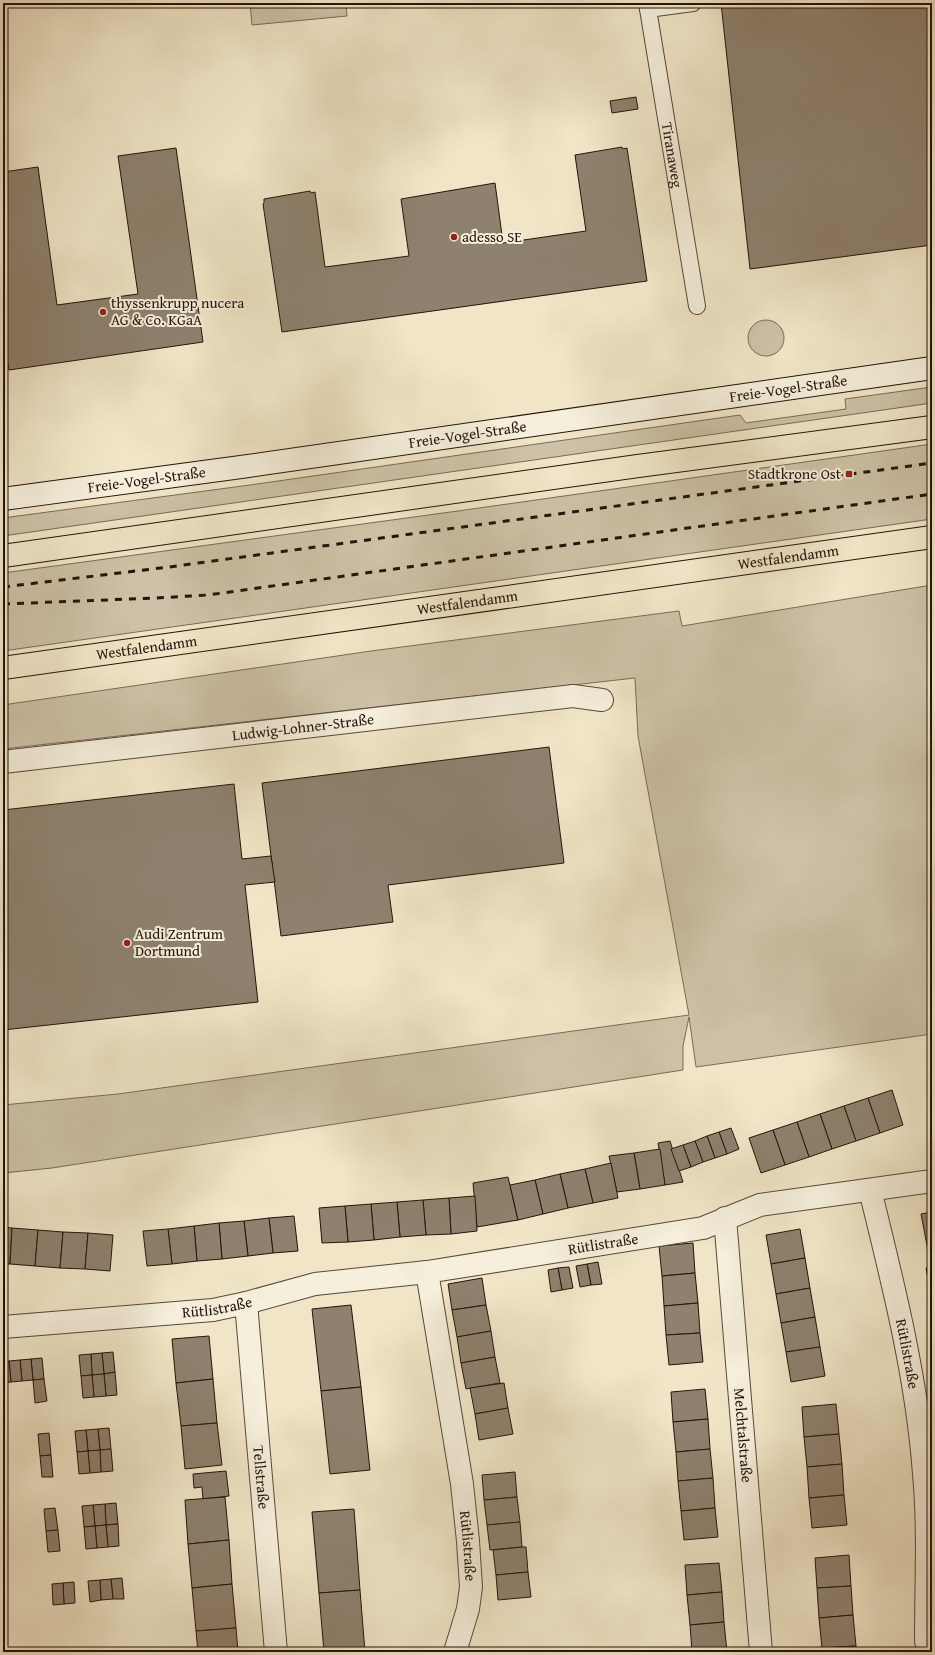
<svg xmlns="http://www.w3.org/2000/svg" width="935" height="1655" viewBox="0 0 935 1655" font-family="'Gentium Book Plus',serif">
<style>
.green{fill:#cdc2a7;stroke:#786a5a}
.building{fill:#8e816e;stroke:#24130d}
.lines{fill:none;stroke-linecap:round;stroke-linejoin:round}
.lane-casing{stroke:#57483c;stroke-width:18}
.street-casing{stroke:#57483c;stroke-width:24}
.secondary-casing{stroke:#24130d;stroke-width:24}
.highway-casing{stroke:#24130d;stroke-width:24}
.lane{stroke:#f5efdb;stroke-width:16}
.street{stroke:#f5efdb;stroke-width:22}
.secondary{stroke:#f5efdb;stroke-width:22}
.highway{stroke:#f0e6c7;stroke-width:22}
.rail{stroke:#24130d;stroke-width:3;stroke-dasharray:7 7;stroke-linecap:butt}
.poi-dot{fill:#8f2418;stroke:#f5efdb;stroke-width:1.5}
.labels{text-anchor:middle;stroke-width:4;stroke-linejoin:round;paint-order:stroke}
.street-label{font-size:15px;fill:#24130d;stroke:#f5efdb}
.poi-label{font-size:15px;fill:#24130d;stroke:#f5efdb;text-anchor:start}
</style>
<rect width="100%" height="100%" fill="#f0e6c7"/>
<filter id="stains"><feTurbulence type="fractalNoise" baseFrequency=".005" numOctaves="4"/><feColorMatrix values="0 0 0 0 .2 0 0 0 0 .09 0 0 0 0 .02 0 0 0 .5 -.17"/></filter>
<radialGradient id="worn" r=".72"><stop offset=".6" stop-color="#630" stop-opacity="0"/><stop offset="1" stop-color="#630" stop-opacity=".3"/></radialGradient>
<!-- green -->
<g class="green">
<polygon points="250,3 346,3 347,16 252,25"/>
<circle cx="766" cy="338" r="18"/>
<polygon points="932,387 932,403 3,536 3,518 250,485 740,415 746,423 846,409 845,399"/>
<polygon points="932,444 932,519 3,651 3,612 7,612 3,573 458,511"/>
<polygon points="932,585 932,1034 696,1067 689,1017 683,1046 683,1070 52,1168 3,1173 3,1105 118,1094 689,1015 638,736 635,678 3,749 3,705 371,651 679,611 682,626"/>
</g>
<!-- building -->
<g class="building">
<polygon points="721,3 932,3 932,245 750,269"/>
<polygon points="636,97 638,109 612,113 610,101"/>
<polygon points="622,147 623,149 627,148 647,281 282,332 263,204 264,203 264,199 310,191 311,193 315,192 325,267 409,256 401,199 495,183 503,243 586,231 575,155"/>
<polygon points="176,148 203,342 9,370 3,330 3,172 38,167 57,305 138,294 118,156"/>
<polygon points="549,747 564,863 388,885 393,922 281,936 262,783"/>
<polygon points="234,784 242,859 271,856 275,882 245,885 258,1002 3,1030 3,810"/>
<polygon points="892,1090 903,1125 880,1133 868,1098"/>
<polygon points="868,1098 880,1133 856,1141 844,1106"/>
<polygon points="844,1106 856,1141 832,1149 820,1114"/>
<polygon points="820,1114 832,1149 809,1157 797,1122"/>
<polygon points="797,1122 809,1157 785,1165 773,1130"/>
<polygon points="731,1128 739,1149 727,1154 719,1132"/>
<polygon points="773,1130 785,1165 761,1173 749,1138"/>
<polygon points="719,1132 727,1154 715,1158 707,1136"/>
<polygon points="707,1136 715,1158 703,1162 695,1141"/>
<polygon points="670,1141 683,1182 665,1185 658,1143"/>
<polygon points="695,1141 703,1162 691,1167 683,1145"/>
<polygon points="683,1145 691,1167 679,1171 671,1149"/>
<polygon points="660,1149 665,1185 640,1189 634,1153"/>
<polygon points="634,1153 640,1189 617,1192 609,1156"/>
<polygon points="611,1163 618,1198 593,1203 585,1169"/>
<polygon points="585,1169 593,1203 568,1208 560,1174"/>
<polygon points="560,1174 568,1208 543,1214 535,1180"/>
<polygon points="508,1177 518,1220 477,1227 473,1183"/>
<polygon points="535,1180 543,1214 518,1220 510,1185"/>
<polygon points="475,1196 477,1231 451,1234 449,1198"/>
<polygon points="449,1198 451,1234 426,1235 423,1200"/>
<polygon points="423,1200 426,1235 400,1237 397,1202"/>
<polygon points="397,1202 400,1237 374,1240 371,1204"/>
<polygon points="371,1204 374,1240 348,1242 345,1206"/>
<polygon points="345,1206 348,1242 322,1243 319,1208"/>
<polygon points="932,1212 932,1239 926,1240 921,1214"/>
<polygon points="294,1216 298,1251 273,1253 269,1218"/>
<polygon points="269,1218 273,1253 248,1256 244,1221"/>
<polygon points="244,1221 248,1256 222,1259 219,1223"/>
<polygon points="219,1223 222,1259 197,1261 194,1226"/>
<polygon points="194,1226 197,1261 172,1264 168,1229"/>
<polygon points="3,1227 12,1228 10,1264 3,1264"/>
<polygon points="12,1228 38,1230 35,1266 10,1264"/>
<polygon points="168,1229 172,1264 147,1266 143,1231"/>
<polygon points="800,1229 805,1258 771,1264 766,1235"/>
<polygon points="38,1230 63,1232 60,1268 35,1266"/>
<polygon points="63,1232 88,1233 85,1269 60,1268"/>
<polygon points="88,1233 113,1235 110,1271 85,1269"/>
<polygon points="932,1239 932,1266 931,1266 926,1240"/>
<polygon points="693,1243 695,1273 662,1276 659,1246"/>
<polygon points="805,1258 810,1288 776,1294 771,1264"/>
<polygon points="598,1262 602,1284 591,1285 587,1264"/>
<polygon points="587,1264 591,1285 580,1287 576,1266"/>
<polygon points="931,1266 932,1266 931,1294 926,1268"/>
<polygon points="569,1267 573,1288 562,1290 558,1268"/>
<polygon points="558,1268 562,1290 551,1292 548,1270"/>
<polygon points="695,1273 698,1303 664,1306 662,1276"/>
<polygon points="482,1278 486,1305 452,1310 448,1284"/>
<polygon points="810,1288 815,1317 781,1323 776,1294"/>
<polygon points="698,1303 700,1333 666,1335 664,1306"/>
<polygon points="351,1305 361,1387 321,1391 312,1309"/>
<polygon points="486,1305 491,1331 457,1337 452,1310"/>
<polygon points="815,1317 820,1347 786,1352 781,1323"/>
<polygon points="491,1331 495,1357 461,1363 457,1337"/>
<polygon points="700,1333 703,1362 669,1365 666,1335"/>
<polygon points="209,1336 213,1379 176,1383 172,1339"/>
<polygon points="820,1347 825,1376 791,1382 786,1352"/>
<polygon points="113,1352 115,1372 104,1374 102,1353"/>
<polygon points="102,1353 104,1374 92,1375 91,1354"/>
<polygon points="91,1354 92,1375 81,1376 79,1355"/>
<polygon points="495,1357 500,1383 466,1389 461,1363"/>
<polygon points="42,1358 44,1379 33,1380 31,1359"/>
<polygon points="31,1359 33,1380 22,1381 20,1360"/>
<polygon points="20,1360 22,1381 11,1382 9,1361"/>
<polygon points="9,1361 11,1382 3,1383 3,1362"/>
<polygon points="115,1372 117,1395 106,1396 104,1374"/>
<polygon points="104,1374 106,1396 94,1397 92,1375"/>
<polygon points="92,1375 94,1397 83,1398 81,1376"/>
<polygon points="44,1379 47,1401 35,1403 33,1380"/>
<polygon points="213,1379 217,1423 181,1426 176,1383"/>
<polygon points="504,1383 508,1408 475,1414 470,1388"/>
<polygon points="361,1387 370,1470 330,1474 321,1391"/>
<polygon points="705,1389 708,1419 673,1422 671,1392"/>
<polygon points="836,1404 839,1434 804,1437 802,1407"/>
<polygon points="508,1408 513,1434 479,1440 475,1414"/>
<polygon points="708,1419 710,1449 676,1452 673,1422"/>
<polygon points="217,1423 222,1465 185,1469 181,1426"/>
<polygon points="109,1428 111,1449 100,1450 98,1429"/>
<polygon points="98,1429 100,1450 88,1451 86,1430"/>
<polygon points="86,1430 88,1451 77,1452 75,1431"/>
<polygon points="49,1433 51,1455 40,1456 38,1434"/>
<polygon points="839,1434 842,1464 807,1467 804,1437"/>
<polygon points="111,1449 113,1471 101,1472 100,1450"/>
<polygon points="710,1449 713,1478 678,1481 676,1452"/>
<polygon points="100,1450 101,1472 90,1473 88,1451"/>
<polygon points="88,1451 90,1473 79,1474 77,1452"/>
<polygon points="51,1455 53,1477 42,1477 40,1456"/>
<polygon points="842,1464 844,1495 809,1498 807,1467"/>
<polygon points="226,1471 229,1496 203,1499 202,1487 194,1488 193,1474"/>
<polygon points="515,1472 517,1497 484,1500 482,1475"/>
<polygon points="713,1478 715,1508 681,1511 678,1481"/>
<polygon points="844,1495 847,1525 812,1528 809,1498"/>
<polygon points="225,1497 229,1540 188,1544 185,1500"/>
<polygon points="517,1497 520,1522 487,1525 484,1500"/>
<polygon points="116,1503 118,1524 106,1525 105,1504"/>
<polygon points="105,1504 106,1525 95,1526 93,1505"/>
<polygon points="93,1505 95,1526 84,1527 82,1506"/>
<polygon points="55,1508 58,1530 46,1531 44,1509"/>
<polygon points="715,1508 718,1537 684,1540 681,1511"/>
<polygon points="354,1509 360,1590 319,1593 312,1512"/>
<polygon points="520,1522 522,1547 490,1550 487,1525"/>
<polygon points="118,1524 119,1546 108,1547 106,1525"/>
<polygon points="106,1525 108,1547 97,1548 95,1526"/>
<polygon points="95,1526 97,1548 86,1549 84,1527"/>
<polygon points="58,1530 60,1551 48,1552 46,1531"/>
<polygon points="229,1540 232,1584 192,1588 188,1544"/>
<polygon points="522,1547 526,1547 528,1572 496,1575 493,1550"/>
<polygon points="849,1555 851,1586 817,1588 815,1558"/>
<polygon points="719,1563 722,1592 687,1595 685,1565"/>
<polygon points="528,1572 531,1597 498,1600 496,1575"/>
<polygon points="122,1578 124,1599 113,1599 111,1579"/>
<polygon points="111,1579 113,1599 101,1600 100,1580"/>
<polygon points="100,1580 101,1600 90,1602 88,1581"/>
<polygon points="74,1582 75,1603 64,1604 63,1583"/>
<polygon points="63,1583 64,1604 53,1605 52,1584"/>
<polygon points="232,1584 236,1628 196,1631 192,1588"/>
<polygon points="851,1586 853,1615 819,1618 817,1588"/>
<polygon points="360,1590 365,1652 324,1652 319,1593"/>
<polygon points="722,1592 724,1622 690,1625 687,1595"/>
<polygon points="853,1615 856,1646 822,1648 819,1618"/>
<polygon points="724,1622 727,1652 692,1652 690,1625"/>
<polygon points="236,1628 238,1652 198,1652 196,1631"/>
<polygon points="856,1646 857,1652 822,1652 822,1648"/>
</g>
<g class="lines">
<!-- lane casing -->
<g class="lane-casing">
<g id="lane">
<path id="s1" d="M 647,3 L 697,306"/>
<polyline points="648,9 693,3"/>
</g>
</g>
<!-- street casing -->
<g class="street-casing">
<g id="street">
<path id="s2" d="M 3,762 L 573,696 L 602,700"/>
<path id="s3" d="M 870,1190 C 893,1283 917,1378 924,1474 C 929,1529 926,1585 926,1641"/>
<path id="s4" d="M 725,1218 L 761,1652"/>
<path id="s5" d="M 427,1272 L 462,1484 L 468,1541 L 471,1587 L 468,1609 L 455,1652"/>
<path id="s6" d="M 246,1303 L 276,1652"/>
<path id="s7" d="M 3,1327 L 213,1310 L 246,1303 L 315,1284 L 427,1272 L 703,1228 L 760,1205 L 932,1181"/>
</g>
</g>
<!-- secondary casing -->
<g class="secondary-casing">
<g id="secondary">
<path id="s8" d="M 3,499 L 241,467 L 932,368"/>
</g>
</g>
<!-- highway casing -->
<g class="highway-casing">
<g id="highway">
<polyline points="3,556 638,466 932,427"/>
<path id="s9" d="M 3,668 L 932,537"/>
</g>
</g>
<!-- lane -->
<use href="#lane" class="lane"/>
<!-- street -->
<use href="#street" class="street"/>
<!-- secondary -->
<use href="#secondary" class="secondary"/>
<!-- highway -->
<use href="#highway" class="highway"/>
<!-- rail -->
<g class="rail">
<polyline points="3,587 169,567 932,463"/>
<polyline points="3,604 156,598 208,595 932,494"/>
</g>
</g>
<!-- markers -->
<g class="poi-dot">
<circle cx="454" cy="237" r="4"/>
<circle cx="103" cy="312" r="4"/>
<rect x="845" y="470" width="8" height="8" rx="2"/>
<circle cx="127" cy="943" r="4"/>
</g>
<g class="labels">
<!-- street labels -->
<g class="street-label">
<text dy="5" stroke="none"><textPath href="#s1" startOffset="154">Tiranaweg</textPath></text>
<text dy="5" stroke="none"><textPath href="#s8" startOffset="793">Freie-Vogel-Straße</textPath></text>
<text dy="5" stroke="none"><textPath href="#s8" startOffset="469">Freie-Vogel-Straße</textPath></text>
<text dy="5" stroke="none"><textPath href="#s8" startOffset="145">Freie-Vogel-Straße</textPath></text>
<text dy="5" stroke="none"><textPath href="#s9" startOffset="793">Westfalendamm</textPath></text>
<text dy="5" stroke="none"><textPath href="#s9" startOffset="469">Westfalendamm</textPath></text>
<text dy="5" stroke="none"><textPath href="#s9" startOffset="145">Westfalendamm</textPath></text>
<text dy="5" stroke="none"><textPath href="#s2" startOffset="302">Ludwig-Lohner-Straße</textPath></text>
<text dy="5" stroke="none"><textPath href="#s7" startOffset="607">Rütlistraße</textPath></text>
<text dy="5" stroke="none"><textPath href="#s7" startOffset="215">Rütlistraße</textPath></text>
<text dy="5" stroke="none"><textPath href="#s3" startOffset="168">Rütlistraße</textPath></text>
<text dy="5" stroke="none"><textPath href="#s4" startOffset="218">Melchtalstraße</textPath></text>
<text dy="5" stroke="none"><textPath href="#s6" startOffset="175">Tellstraße</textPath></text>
<text dy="5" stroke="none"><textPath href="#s5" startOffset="277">Rütlistraße</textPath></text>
</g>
<!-- poi labels -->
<g class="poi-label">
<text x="462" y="242">adesso SE</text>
<text x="111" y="308">thyssenkrupp nucera<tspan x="111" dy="17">AG &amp; Co. KGaA</tspan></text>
<text x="841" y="479" text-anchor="end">Stadtkrone Ost</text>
<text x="135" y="939">Audi Zentrum<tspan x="135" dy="17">Dortmund</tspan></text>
</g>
</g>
<!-- margin -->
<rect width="935" height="1655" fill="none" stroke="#f0e6c7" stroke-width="16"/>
<rect x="4" y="4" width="927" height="1647" fill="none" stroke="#24130d" stroke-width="2"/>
<rect x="8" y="8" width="919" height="1639" fill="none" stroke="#24130d"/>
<rect width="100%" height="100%" filter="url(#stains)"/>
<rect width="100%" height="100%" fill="url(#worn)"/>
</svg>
